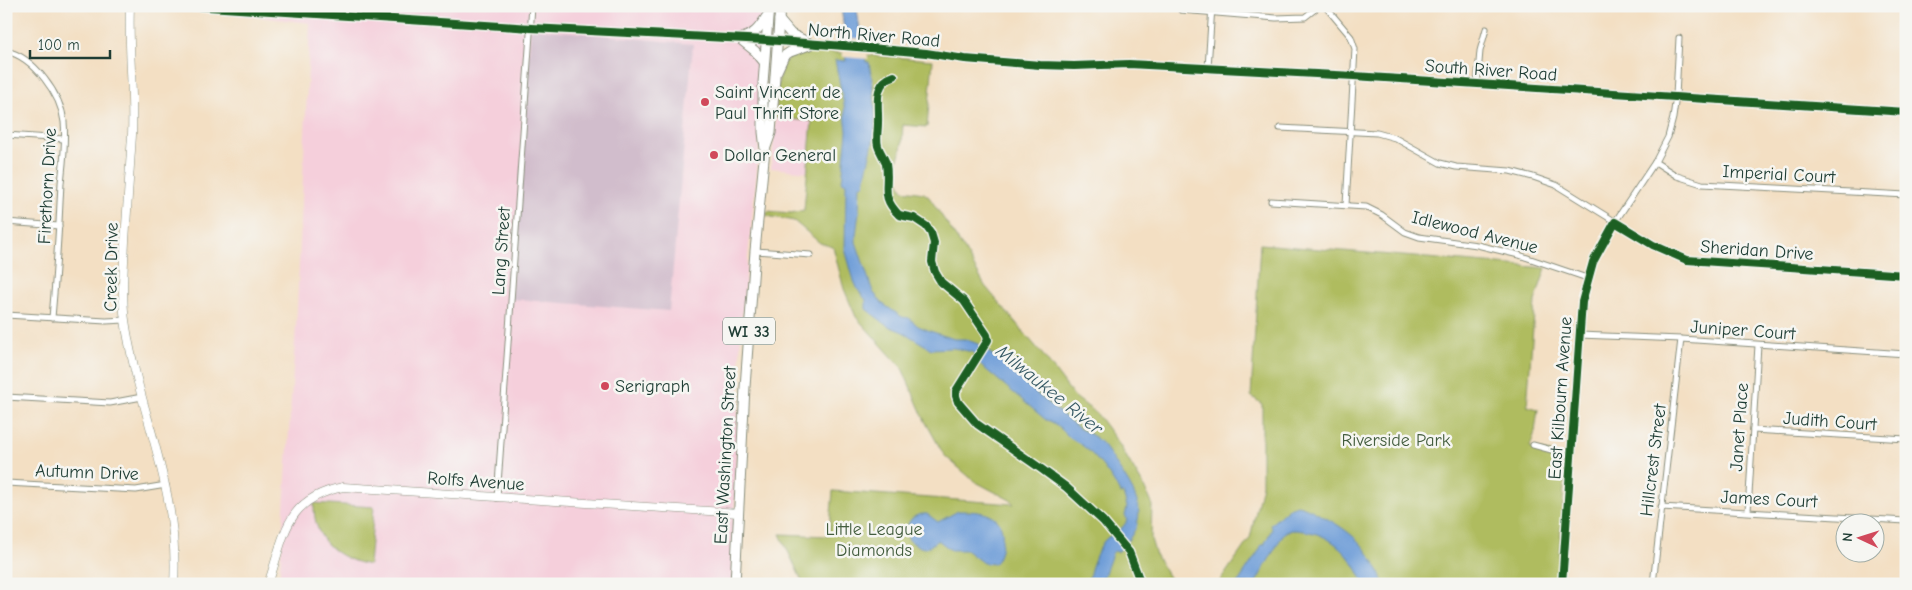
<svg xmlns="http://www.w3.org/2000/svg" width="1912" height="590" viewBox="0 0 1912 590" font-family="'Comic Neue',sans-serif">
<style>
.built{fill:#f5cfdb}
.industrial{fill:#d1bdcc}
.green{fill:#afbc5e;stroke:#677c49}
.water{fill:#6f9ed8;stroke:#476e86}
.pier{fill:#f3dfc3}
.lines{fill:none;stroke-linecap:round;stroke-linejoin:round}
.river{stroke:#6f9ed8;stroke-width:10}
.street-casing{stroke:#898e7c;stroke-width:7}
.secondary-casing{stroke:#898e7c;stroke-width:9}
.primary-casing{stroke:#898e7c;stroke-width:11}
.street{stroke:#fff;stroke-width:5}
.secondary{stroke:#fff;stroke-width:8}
.primary{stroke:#fff;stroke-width:9}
.cycleway-casing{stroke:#f6f6f2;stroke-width:11}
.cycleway{stroke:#1b5e20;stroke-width:8}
.poi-dot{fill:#d1495b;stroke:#f6f6f2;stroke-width:2}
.labels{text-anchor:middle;stroke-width:5;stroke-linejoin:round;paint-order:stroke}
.shield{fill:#f6f6f2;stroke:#60746d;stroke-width:1}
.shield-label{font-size:16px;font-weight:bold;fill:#1f3d34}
.street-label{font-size:18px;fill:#1f3d34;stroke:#f6f6f2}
.poi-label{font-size:18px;fill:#1f3d34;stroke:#f6f6f2;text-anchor:start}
.park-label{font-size:18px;fill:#435d3e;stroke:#f6f6f2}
.water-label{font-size:19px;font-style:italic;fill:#375a65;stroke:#f6f6f2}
</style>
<rect width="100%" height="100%" fill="#f6f6f2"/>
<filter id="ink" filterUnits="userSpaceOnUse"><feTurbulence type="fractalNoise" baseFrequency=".02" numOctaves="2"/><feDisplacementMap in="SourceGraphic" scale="10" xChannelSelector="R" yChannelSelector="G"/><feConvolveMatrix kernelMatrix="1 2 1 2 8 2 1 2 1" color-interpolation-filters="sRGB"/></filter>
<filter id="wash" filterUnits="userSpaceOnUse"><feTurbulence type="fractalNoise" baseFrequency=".0096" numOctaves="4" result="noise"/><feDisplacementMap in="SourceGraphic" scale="20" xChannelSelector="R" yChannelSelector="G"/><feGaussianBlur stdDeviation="1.12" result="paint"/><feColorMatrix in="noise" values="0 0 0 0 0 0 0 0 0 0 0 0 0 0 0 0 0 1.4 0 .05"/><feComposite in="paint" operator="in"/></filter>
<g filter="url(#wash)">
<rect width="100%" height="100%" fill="#f3dfc3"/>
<!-- built -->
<g class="built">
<polygon points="166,6 767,6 758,159 741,326 732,584 279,584 297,309 310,23"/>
<polygon points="776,118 812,121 808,172 771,168"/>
</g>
<!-- industrial -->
<polygon class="industrial" points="531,28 693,44 669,311 511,299"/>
<!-- green -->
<g class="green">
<path d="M 827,52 L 933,60 L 927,127 L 903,125 C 902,133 903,145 900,153 C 893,172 893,171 903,190 L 924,193 L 929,197 L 964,249 L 985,286 L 1043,355 L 1074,396 L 1097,414 L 1117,441 L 1142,483 L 1152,503 L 1151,539 L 1156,556 L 1170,579 L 1179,584 L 806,584 L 801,579 L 780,534 L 829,536 L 833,491 L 1014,504 L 1010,500 L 974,481 L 944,455 L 925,421 L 902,368 L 856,317 L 844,289 L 833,247 L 820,243 L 794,221 L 767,216 L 767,211 L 791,213 L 804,210 L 812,121 L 776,118 C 777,103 776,67 789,57 C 797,49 817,52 827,52 Z"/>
<path d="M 1260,244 L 1546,268 L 1535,301 L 1527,406 L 1538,409 L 1535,432 L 1530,447 C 1539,450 1561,455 1566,459 L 1557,584 L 1218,584 L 1250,538 L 1262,485 L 1262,404 L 1251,396 Z"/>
<path d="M 314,503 L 374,507 L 369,565 C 335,558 313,540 314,503 Z"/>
</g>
<!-- water -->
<g class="water">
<path d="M 841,6 L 857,6 C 858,26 864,43 866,62 L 869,62 C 873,84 876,106 875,128 C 874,145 866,166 864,185 L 860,185 L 859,212 L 856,235 L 856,242 L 873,292 L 883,304 L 902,317 L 909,318 L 918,326 L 930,331 L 954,339 L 965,339 L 978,344 L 1002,362 L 1025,384 L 1077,427 C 1084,432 1091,433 1097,439 C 1106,447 1112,457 1118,467 C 1141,501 1150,519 1118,552 L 1113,551 L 1101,584 L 1088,584 C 1089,572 1097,549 1105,540 C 1112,533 1125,530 1127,519 L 1125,516 L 1127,507 L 1123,493 L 1121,494 C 1111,476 1099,459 1083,446 C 1078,442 1071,440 1067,435 C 1061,429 1055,422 1046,420 L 983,367 L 974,358 L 975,354 L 973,352 L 953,348 L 931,349 L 903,332 L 888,326 L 866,309 L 866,300 L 858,290 L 854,281 L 845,249 L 846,183 L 842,182 L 847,131 L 844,105 L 835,60 L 846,61 L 841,34 L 844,31 Z"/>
<path d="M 1297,505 C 1308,507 1316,513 1326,518 C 1358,536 1370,550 1384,584 L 1364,584 C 1353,557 1333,534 1303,531 C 1296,530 1290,529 1284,533 L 1255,584 L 1237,584 L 1260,549 L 1261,545 L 1264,545 L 1272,529 L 1270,525 L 1289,508 Z"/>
<path d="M 958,511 C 981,511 1006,512 1002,542 C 1001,551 1000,558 994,564 L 983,563 L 966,550 L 951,550 L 938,540 C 924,551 924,550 909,540 C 903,525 911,513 927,514 L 938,522 Z"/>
</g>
<!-- pier -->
<polygon class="pier" points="839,37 866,39 868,59 843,57"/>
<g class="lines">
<!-- river -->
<polyline class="river" points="1106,552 1132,525"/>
</g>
</g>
<g filter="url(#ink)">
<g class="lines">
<!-- street casing -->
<g class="street-casing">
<g id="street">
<polyline points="1325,6 1351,37 1355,49 1346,205"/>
<polyline points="1181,10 1276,18 1305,17 1319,6"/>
<path d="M 6,51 C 34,57 61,95 64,122 C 66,142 63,164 61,183 C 59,228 56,273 52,318"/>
<polyline points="1208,68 1212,6"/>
<polyline points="1477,85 1480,51 1486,29"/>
<polyline points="1280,128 1377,133 1395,138 1440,163 1456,167 1510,171 1533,177 1556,185 1653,245 1687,260 1906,275"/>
<polyline points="6,135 64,139"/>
<polyline points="1655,162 1677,176 1702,184 1906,195"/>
<polyline points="1271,201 1366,207 1382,215 1405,232 1419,237 1477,245 1519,255 1587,278"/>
<polyline points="6,222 59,226"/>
<polyline points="755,251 811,255"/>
<polyline points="6,315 106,321 125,320"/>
<polyline points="1579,335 1681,339 1906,354"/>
<polyline points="6,397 110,403 142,397"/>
<polyline points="1753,430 1906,439"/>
<polyline points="1533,445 1570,455"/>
<polyline points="6,483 136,490 166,485"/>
<polyline points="497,498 532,6"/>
<polyline points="1661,507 1906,521"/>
<polyline points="1748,511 1758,345"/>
<polyline points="1562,584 1582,302 1593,262 1615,222 1655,162 1668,137 1673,118 1676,96 1679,38"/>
<polyline points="1653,584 1681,339"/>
</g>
</g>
<!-- secondary casing -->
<g class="secondary-casing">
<g id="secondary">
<path d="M 130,6 C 128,49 134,92 132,135 C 130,170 127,206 125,241 C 124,267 121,294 125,320 C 138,411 180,489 174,584"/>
<polyline points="193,6 531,28 766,40 870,48 926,53 965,59 1040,65 1074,66 1129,64 1354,76 1906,112"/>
<path d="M 268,584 C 285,536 284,499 343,487 L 739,513"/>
</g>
</g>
<!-- primary casing -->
<g class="primary-casing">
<g id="primary">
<polyline points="779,20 791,34 812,44"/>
<path d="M 740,39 C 755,34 758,30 767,16"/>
<polyline points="740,39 755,51 764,62"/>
<polyline points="777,71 784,56 790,52 812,44"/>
<polyline points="766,147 771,133 780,6"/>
<polyline points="735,584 745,387 755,251 765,149 763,132 763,83 769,6"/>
</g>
</g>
<!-- street -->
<use href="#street" class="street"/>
<!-- secondary -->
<use href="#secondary" class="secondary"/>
<!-- primary -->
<use href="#primary" class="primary"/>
<!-- cycleway casing -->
<g class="cycleway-casing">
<g id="cycleway">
<polyline points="193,6 531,28 766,40 870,48 926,53 965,59 1040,65 1074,66 1129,64 1354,76 1906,112"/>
<path d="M 894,76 C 872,83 879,105 878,123 C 878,131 876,139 878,146 C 880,153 885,158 886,164 C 890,187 879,195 899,215 L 914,218 L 926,226 L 931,233 L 934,243 L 932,262 L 935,272 L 941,282 L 964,301 L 987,335 L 988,340 L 956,391 L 956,396 L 958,402 L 977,424 L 1040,468 L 1066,487 L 1103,521 L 1129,552 L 1141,584"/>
<polyline points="1562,584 1582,302 1593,262 1615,222 1653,245 1687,260 1906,275"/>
</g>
</g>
<!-- cycleway -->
<use href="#cycleway" class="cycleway"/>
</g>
</g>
<!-- markers -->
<g class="poi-dot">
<circle cx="705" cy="102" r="5"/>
<circle cx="714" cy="155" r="5"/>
<circle cx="605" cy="386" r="5"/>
</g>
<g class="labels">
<!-- shield labels -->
<rect class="shield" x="723" y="317.5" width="52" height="27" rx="4"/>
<g class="shield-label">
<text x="749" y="337">WI 33</text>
</g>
<!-- street labels -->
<g class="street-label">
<text transform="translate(874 35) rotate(5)" y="6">North River Road</text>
<text transform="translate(1491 70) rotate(4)" y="6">South River Road</text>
<text transform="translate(1779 174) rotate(3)" y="6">Imperial Court</text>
<text transform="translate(47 186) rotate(-87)" y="6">Firethorn Drive</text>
<text transform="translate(1475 232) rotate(14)" y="6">Idlewood Avenue</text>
<text transform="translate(1757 250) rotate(4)" y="6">Sheridan Drive</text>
<text transform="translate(501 251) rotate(-86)" y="6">Lang Street</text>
<text transform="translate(111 267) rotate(-89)" y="6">Creek Drive</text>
<text transform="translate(1743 330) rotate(4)" y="6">Juniper Court</text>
<text transform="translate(1560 398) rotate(-86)" y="6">East Kilbourn Avenue</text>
<text transform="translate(1830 421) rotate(4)" y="6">Judith Court</text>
<text transform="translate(1739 427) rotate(-86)" y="6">Janet Place</text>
<text transform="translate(725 455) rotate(-87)" y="6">East Washington Street</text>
<text transform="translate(1653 460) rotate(-83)" y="6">Hillcrest Street</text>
<text transform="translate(87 472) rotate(2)" y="6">Autumn Drive</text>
<text transform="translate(476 481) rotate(4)" y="6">Rolfs Avenue</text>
<text transform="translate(1769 499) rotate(3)" y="6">James Court</text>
</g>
<!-- poi labels -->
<g class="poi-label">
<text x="715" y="98">Saint Vincent de<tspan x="715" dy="21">Paul Thrift Store</tspan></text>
<text x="724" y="161">Dollar General</text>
<text x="615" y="392">Serigraph</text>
</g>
<!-- park labels -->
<g class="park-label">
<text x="1396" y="446">Riverside Park</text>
<text x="874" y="535">Little League<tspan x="874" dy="21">Diamonds</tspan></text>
</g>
<!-- water labels -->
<g class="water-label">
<text transform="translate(1050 389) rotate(39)" y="7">Milwaukee River</text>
</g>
</g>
<!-- margin -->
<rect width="1912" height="590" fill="none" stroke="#f6f6f2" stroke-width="25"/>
<!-- north arrow -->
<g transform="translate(1860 538) rotate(274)"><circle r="24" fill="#f6f6f2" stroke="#a0aca6"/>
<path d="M0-4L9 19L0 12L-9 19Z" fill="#d1495b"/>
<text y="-8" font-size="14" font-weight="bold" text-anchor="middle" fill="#1f3d34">N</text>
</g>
<!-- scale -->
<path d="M30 50v8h80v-8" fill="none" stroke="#1f3d34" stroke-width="2.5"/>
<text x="38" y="50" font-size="15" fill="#1f3d34" stroke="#f6f6f2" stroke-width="4" paint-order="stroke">100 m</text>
</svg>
